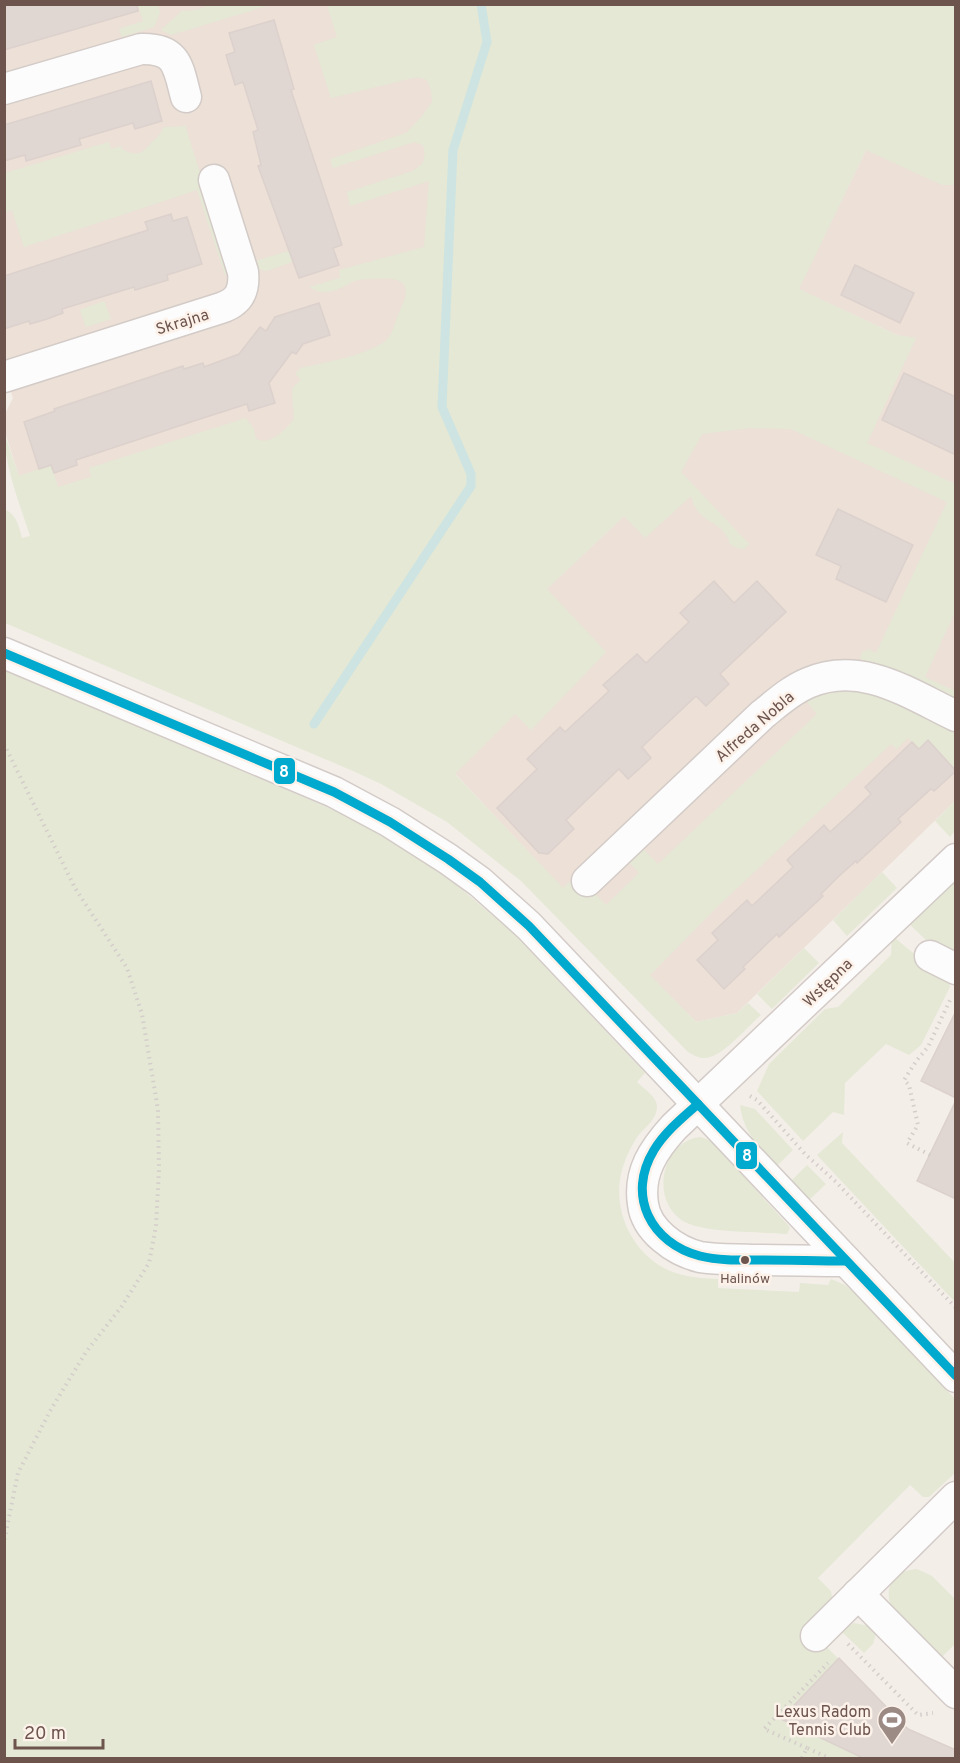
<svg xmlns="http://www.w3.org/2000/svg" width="960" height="1763" viewBox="0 0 960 1763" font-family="Overpass,sans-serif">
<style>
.residential{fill:#ece0d7}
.green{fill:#e4e8d5}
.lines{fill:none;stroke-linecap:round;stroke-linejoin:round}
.stream{stroke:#cde4e2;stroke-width:9}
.building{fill:#e0d6d2;stroke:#dcd1cc;stroke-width:1.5}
.minor-casing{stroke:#d3cbc7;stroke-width:33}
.path{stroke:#d4cdca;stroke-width:4;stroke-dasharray:1.5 4.5;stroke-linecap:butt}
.minor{stroke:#fdfcfc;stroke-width:30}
.bus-1-casing{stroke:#fcf2ea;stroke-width:14}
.bus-1{stroke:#00a9ce;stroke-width:9}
.bus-dot{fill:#6d544d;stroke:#fcf2ea;stroke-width:2}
.labels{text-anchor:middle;stroke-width:5;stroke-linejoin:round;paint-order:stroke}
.bus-label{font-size:14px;fill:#6d544d;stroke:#fcf2ea}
.street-label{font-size:16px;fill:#6d544d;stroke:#fcf2ea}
.poi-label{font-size:16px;fill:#6d544d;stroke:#fcf2ea;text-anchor:end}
.line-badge{stroke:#fcf2ea;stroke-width:2}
.badge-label{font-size:16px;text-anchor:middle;font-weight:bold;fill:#fff}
</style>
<rect width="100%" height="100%" fill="#f4eee9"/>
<!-- residential -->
<g class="residential">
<polygon points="4,5 468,5 432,408 37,533 5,432 5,414 13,398 4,371"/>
<polygon points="937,5 955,5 955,801 737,1013 696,1022 563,889 406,721 676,467 717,394 897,335 798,289"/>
</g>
<!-- green -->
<g class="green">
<polygon points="211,4 270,4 270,5 171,35 161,30 182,11 197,10"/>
<polygon points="138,5 158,5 160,13 154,27 122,37 119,29 143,21"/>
<path d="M 327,5 L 955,5 L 955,185 L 942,185 L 866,150 L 799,289 L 897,335 L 916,338 L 867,443 L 955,484 L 955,612 L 925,677 L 955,691 L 955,704 L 865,666 L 860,657 L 862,652 L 871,649 L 871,651 L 876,653 L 947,502 L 791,429 L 749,428 L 702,434 L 681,472 L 749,544 L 744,549 L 736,548 L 730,544 C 724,523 708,525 697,510 C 694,506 693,501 691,496 L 645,538 L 624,516 L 547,589 L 606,652 L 531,730 L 515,714 L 455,774 L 563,888 L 577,875 L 606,905 L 639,873 L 626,859 L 640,846 L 658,864 L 817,714 L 803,697 L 822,687 L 867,689 L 955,731 L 955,769 L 928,740 L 919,749 L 908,738 L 897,749 L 891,744 L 719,905 L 650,975 L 696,1022 L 737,1013 L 748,1003 L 761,1015 C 748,1026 726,1053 710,1057 C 702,1060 695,1056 688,1052 L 521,881 L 447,822 L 381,784 L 353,771 L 5,623 L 6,510 C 17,515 19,527 22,538 L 30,536 C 19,502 5,468 4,432 L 19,476 L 51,465 L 58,487 L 91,477 L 89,468 L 246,418 C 248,422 253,426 254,430 C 256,434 253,436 257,439 C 270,447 288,427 294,419 L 292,389 L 301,379 L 295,374 L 301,368 C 322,363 375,354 388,338 C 394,332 395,321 399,313 C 404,301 409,295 403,283 C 401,282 395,279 394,279 C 387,278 360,279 354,281 C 339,289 326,298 309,287 L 340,278 L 339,270 L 424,247 L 429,181 L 350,206 L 347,192 L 413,171 L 423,163 L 425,153 L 423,145 L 414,142 L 333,168 L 330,159 L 406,133 L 422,116 L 432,102 L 431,90 L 427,80 L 417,77 L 331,98 L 314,45 L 337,37 Z"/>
<path d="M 185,125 L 231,272 L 225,275 L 197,190 L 24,247 L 12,210 L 5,212 L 5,173 L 109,142 L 111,149 L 121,146 L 122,149 C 136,157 142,154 151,143 C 156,138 161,135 163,128 C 171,125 177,129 185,125 Z"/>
<polygon points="289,251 290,255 293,254 295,261 266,271 253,268 251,262"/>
<polygon points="104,301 111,319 86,327 80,310"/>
<path d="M 4,669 L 352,818 L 432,864 L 514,934 L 645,1073 L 637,1082 C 643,1088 657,1097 657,1106 C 657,1120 645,1127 638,1136 C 633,1143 628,1153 625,1161 C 609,1200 627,1248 664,1268 C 681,1277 699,1278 718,1279 L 718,1288 L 799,1292 L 800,1283 L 828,1285 L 831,1279 L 845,1285 L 856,1294 L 955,1399 L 955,1473 L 929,1497 L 923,1497 L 910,1485 L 818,1578 L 831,1591 L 832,1598 L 806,1626 L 908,1729 L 955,1750 L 955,1758 L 5,1758 Z"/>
<polygon points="955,801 955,831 950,837 935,821"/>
<polygon points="882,872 897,888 847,936 833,920"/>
<polygon points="955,874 955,955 926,940 906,921"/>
<path d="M 892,935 C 909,951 926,963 947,973 L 950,987 L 921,1045 L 909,1055 L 886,1044 L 845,1083 L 844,1115 L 833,1112 L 803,1141 L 757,1091 L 769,1064 L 825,1009 L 838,1007 L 891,955 Z"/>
<polygon points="804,948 819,963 772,1009 757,994"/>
<path d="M 740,1105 L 755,1109 L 793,1150 L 777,1166 C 759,1147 743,1132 740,1105 Z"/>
<polygon points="843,1132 842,1143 955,1263 955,1302 817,1155"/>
<path d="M 701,1137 L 711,1141 L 788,1225 L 790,1228 L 787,1234 C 763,1232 701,1233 683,1221 C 649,1200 662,1140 701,1137 Z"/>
<polygon points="807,1165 826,1184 809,1200 791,1181"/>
<path d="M 917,1569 L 932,1576 L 955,1599 L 955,1644 L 943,1656 L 940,1656 L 893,1613 C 883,1589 890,1571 917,1569 Z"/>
<polygon points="854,1623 869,1626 876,1634 873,1644 864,1653 841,1631"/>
</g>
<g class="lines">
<!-- stream -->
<polyline class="stream" points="314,724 471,486 471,474 442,407 453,150 487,42 481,4"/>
</g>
<!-- building -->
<g class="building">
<polygon points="4,4 137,4 138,11 4,50"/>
<polygon points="274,20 294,89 291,90 342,245 333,248 339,265 299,278 258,166 261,165 253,132 258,130 243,82 235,85 226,55 235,52 229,33"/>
<polygon points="151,81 162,121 135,129 133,123 79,139 81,145 26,161 25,155 4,161 4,125"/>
<polygon points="171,214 173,221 187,217 202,264 167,275 168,280 135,290 134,287 62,309 63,313 47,319 30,324 29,321 4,329 4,276 148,230 145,222"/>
<polygon points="855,265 914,293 900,323 841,295"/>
<polygon points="319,303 330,335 303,344 296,354 292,352 269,383 275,403 249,411 247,404 200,419 76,460 77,465 54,473 51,465 39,469 24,422 55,411 54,409 183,366 184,369 203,363 204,367 239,354 260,327 266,331 275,317"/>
<polygon points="904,373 956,397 956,455 882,420"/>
<polygon points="838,509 913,545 886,602 836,579 841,566 816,555"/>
<polygon points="714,581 734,603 757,581 786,612 720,674 729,684 706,706 696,696 642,747 651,758 628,779 619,769 566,820 574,829 548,854 539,853 497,808 537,769 527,759 560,727 565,732 609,691 603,685 637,654 646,663 689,622 680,613"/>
<polygon points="928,740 956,771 934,791 931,789 898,819 901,822 857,863 856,861 838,877 821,894 823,896 779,937 777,934 743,967 745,969 724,989 697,960 718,940 712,933 747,900 752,906 773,886 793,867 787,860 824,825 830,832 851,813 871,794 865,787 912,742 919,749"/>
<polygon points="956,1011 956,1098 921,1081"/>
<polygon points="956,1100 956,1199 917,1181"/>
<polygon points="839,1658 908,1729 956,1750 956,1758 863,1758 781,1719"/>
</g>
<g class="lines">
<!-- minor casing -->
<g class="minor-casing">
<g id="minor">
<path d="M 4,89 L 141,49 C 178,48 178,67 186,97"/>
<path d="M 4,377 L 221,308 C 239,302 245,291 243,272 L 214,180"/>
<polyline points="4,653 334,792 390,822 448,859 480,882 529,926 956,1377"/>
<path d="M 587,881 L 763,714 C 777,703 791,690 808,683 C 861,660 908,693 956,716"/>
<polyline points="930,956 956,969"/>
<path d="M 846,1261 C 815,1261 785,1260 755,1260 C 737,1259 717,1260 700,1257 C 675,1251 646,1230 643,1204 C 638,1172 654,1149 674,1127 L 956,859"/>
<polyline points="858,1594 956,1693"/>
<polyline points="816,1636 956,1497"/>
</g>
</g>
<!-- path -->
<g class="path">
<polyline points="4,469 4,483"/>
<polyline points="4,744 75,888 127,968 142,1014 158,1110 159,1169 156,1226 149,1263 122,1306 86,1352 50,1411 18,1473 4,1542"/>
<polyline points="750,1096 757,1100 805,1154 836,1182 956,1308"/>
<polyline points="930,1155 907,1143 918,1125 909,1085 904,1080 917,1060 928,1047 951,998"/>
<polyline points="848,1644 918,1715 933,1713"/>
<polyline points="807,1748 764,1729 828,1663"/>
<polyline points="802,1758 807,1748 829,1758"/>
</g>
<!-- minor -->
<use href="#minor" class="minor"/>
<!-- bus-1 casing -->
<g class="bus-1-casing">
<g id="bus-1">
<polyline points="4,653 334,792 390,822 448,859 480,882 529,926 956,1376"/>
<path d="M 698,1104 C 682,1118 665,1132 654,1150 C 626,1196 651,1243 700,1256 C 720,1261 743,1260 764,1260 C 791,1260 819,1261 846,1261"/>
</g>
</g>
<!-- bus-1 -->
<use href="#bus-1" class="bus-1"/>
</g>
<!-- icons -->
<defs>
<g id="stadium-pin" transform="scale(1.5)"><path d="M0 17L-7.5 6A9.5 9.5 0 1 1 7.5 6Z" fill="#9c8a84" stroke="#fcf2ea"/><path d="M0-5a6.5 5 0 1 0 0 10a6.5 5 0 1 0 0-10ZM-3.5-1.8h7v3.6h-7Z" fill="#fff"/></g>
</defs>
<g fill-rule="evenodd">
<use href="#stadium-pin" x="892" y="1720"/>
</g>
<!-- markers -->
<circle class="bus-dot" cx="745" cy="1260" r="5"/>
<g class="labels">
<!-- bus labels -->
<g class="bus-label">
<text x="745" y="1283">Halinów</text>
</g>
<!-- street labels -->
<g class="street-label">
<text transform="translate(182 321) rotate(-17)" y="6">Skrajna</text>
<text transform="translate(754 726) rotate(-41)" y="6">Alfreda Nobla</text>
<text transform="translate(827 982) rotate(-44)" y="6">Wstępna</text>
</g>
<!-- poi labels -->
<g class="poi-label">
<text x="871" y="1717">Lexus Radom<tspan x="871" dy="18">Tennis Club</tspan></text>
</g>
</g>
<g class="line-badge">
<rect x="273" y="757" width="23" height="28" rx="6" fill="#00a9ce"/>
<rect x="735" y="1141" width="23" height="29" rx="6" fill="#00a9ce"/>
</g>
<g class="badge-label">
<text x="284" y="777">8</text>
<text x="747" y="1161">8</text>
</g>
<!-- border -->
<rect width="960" height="1763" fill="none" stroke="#6d544d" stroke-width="12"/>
<!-- scale -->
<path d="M15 1739v9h88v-9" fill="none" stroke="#6d544d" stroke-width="3"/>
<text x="24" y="1739" font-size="18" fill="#6d544d" stroke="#fcf2ea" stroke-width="4.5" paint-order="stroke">20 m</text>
</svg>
